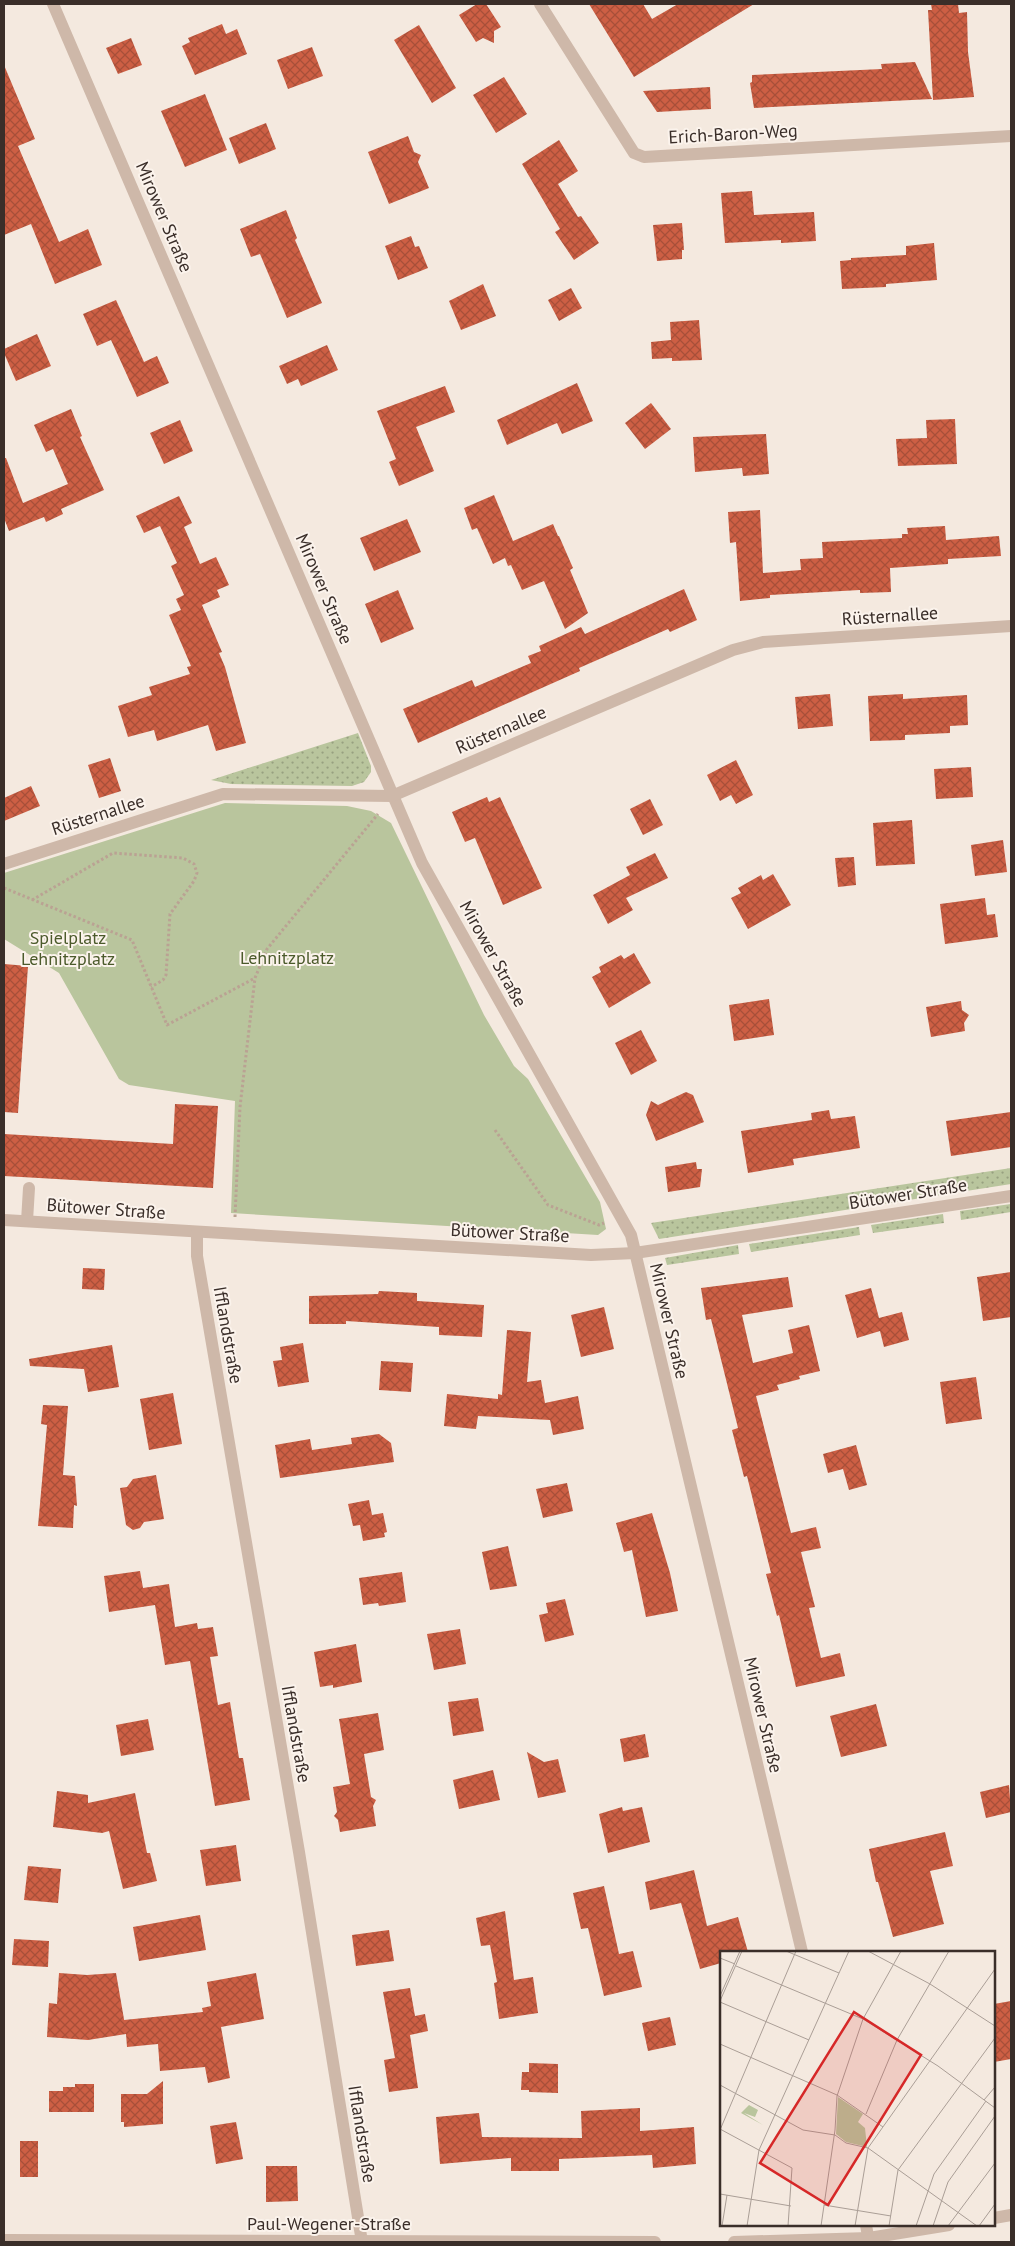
<svg xmlns="http://www.w3.org/2000/svg" width="1015" height="2246" viewBox="0 0 1015 2246" font-family="'PT Sans',sans-serif">
<style>
.grass{fill:url(#grass-dots)}
.park{fill:#b9c59d}
.building{fill:url(#building-cross-hatch)}
.lines{fill:none;stroke-linecap:round;stroke-linejoin:round}
.path{stroke:#baa293;stroke-width:3;stroke-dasharray:2.5 2.5;stroke-linecap:butt}
.service{stroke:#ceb8a9;stroke-width:12}
.minor{stroke:#ceb8a9;stroke-width:12}
.labels{text-anchor:middle;stroke-width:4;stroke-linejoin:round;paint-order:stroke}
.street-label{font-size:18px;fill:#3a2e29;stroke:#fbf3ec}
.park-label{font-size:18px;fill:#4b5a2b;stroke:#fbf3ec}
.inset-road{fill:none;stroke:#aa9e96;stroke-width:1}
.view{fill:#d62828;fill-opacity:0.15;stroke:#d62828;stroke-width:2.5}
.inset-edge{fill:none;stroke:#3a2e29;stroke-width:2.5}
</style>
<defs>
<pattern id="grass-dots" width="8" height="8" patternUnits="userSpaceOnUse" patternTransform="scale(1.25)"><rect width="8" height="8" fill="#b9c59d"/><path d="M2 2h.1M6 6h.1" fill="none" stroke="#97a080" stroke-width="1.8" stroke-linecap="round"/></pattern>
<pattern id="building-cross-hatch" width="8" height="8" patternUnits="userSpaceOnUse" patternTransform="scale(1.25)"><rect width="8" height="8" fill="#cd5f44"/><path d="M0 0l8 8M0 8l8-8" fill="none" stroke="#a74f39"/></pattern>
</defs>
<rect width="100%" height="100%" fill="#f4e9df"/>
<!-- grass -->
<g class="grass">
<polygon points="358,733 371,766 371,772 364,782 352,786 231,784 211,780"/>
<polygon points="1011,1168 1011,1184 659,1239 651,1223"/>
<polygon points="1011,1204 1011,1212 961,1220 960,1211"/>
<polygon points="943,1214 944,1223 873,1233 871,1225"/>
<polygon points="859,1227 860,1235 751,1252 749,1244"/>
<polygon points="738,1245 739,1254 667,1265 665,1258"/>
</g>
<!-- park -->
<polygon class="park" points="225,803 347,806 371,811 391,823 484,1015 514,1066 528,1079 600,1202 606,1229 598,1235 231,1213 235,1101 129,1085 119,1079 59,973 4,939 4,873"/>
<!-- building -->
<g class="building">
<polygon points="477,4 486,4 501,27 494,31 494,43 483,38 476,42 459,15"/>
<polygon points="589,4 643,4 652,19 678,4 754,4 634,77"/>
<polygon points="931,4 958,4 959,13 967,12 968,52 974,97 933,100 928,10 932,10"/>
<polygon points="222,24 226,34 237,29 247,54 195,75 182,46 190,42 188,38"/>
<polygon points="419,25 456,88 432,103 394,40"/>
<polygon points="131,38 142,65 118,74 106,48"/>
<polygon points="312,47 323,76 288,89 277,60"/>
<polygon points="915,62 932,99 754,108 750,83 752,82 752,75 882,69 881,64"/>
<polygon points="4,65 35,139 18,146 59,242 88,229 102,265 55,284 31,224 4,235"/>
<polygon points="504,77 527,114 496,133 473,95"/>
<polygon points="710,87 711,109 657,112 643,91"/>
<polygon points="205,94 227,150 185,167 161,111"/>
<polygon points="266,123 276,149 239,164 229,138"/>
<polygon points="408,136 414,152 421,155 418,162 429,188 389,204 368,152"/>
<polygon points="559,140 578,171 558,184 578,217 581,216 599,243 574,260 555,232 560,229 522,164"/>
<polygon points="752,191 754,215 814,212 816,241 781,243 781,240 725,243 721,193"/>
<polygon points="286,210 297,238 295,240 322,303 287,318 260,254 251,257 240,229"/>
<polygon points="682,223 684,250 682,250 682,259 657,261 653,225"/>
<polygon points="411,236 415,247 419,246 428,268 398,280 385,246"/>
<polygon points="934,243 937,280 886,284 886,287 842,289 840,261 851,260 851,258 906,255 906,246"/>
<polygon points="483,284 496,316 461,330 449,301"/>
<polygon points="571,288 582,308 559,321 548,300"/>
<polygon points="116,300 144,362 157,356 169,383 137,397 111,340 97,346 83,314"/>
<polygon points="699,320 702,360 672,361 672,358 652,359 651,342 671,340 670,322"/>
<polygon points="37,334 51,366 16,381 4,353 4,349"/>
<polygon points="327,345 338,370 301,386 298,379 287,384 279,366"/>
<polygon points="577,383 593,421 562,434 557,423 507,445 497,420"/>
<polygon points="445,386 455,412 416,427 434,471 399,486 389,462 396,459 377,411"/>
<polygon points="651,403 671,429 645,449 625,423"/>
<polygon points="71,409 82,436 80,437 104,490 61,509 63,514 46,522 44,517 9,531 4,518 4,458 6,458 23,503 68,484 53,449 46,452 34,425"/>
<polygon points="955,419 957,464 898,466 896,439 927,438 926,420"/>
<polygon points="180,420 193,451 164,464 150,433"/>
<polygon points="766,434 769,474 743,476 742,468 695,472 693,437"/>
<polygon points="494,495 513,541 553,524 558,536 559,536 573,568 570,570 588,613 565,629 544,581 522,590 511,565 508,566 505,558 493,564 477,528 472,530 464,508"/>
<polygon points="179,496 192,523 184,527 200,564 216,557 229,585 217,590 220,597 202,605 222,652 219,653 225,667 246,743 216,751 208,725 157,741 154,730 128,737 118,706 152,695 149,687 190,674 187,667 191,666 169,615 181,610 176,599 184,595 171,566 177,563 160,526 144,533 136,516"/>
<polygon points="760,510 763,573 801,570 800,559 823,558 822,542 902,538 902,534 908,534 907,528 945,526 946,540 999,536 1001,556 948,559 948,564 890,568 891,592 860,593 860,590 770,595 770,598 740,601 736,542 730,543 728,512"/>
<polygon points="407,519 421,552 374,571 360,538"/>
<polygon points="684,589 697,620 670,632 668,629 579,668 580,671 418,743 403,709 472,680 475,687 531,663 528,656 541,651 539,646 581,627 585,634"/>
<polygon points="398,590 414,629 381,643 365,604"/>
<polygon points="830,694 833,726 798,729 795,697"/>
<polygon points="903,694 903,699 967,695 968,725 950,726 950,733 905,735 905,740 870,741 868,696"/>
<polygon points="110,758 121,791 99,798 88,765"/>
<polygon points="736,760 753,795 736,804 731,795 720,801 707,775"/>
<polygon points="971,767 973,797 936,799 934,769"/>
<polygon points="31,786 40,806 4,821 4,798"/>
<polygon points="487,797 489,802 500,797 542,888 503,905 475,838 465,842 452,812"/>
<polygon points="650,799 663,825 643,835 630,809"/>
<polygon points="912,820 915,864 876,866 873,823"/>
<polygon points="1003,840 1007,872 975,876 971,845"/>
<polygon points="655,853 668,878 626,898 633,910 608,924 593,895 630,875 626,867"/>
<polygon points="854,857 856,885 838,887 835,858"/>
<polygon points="773,874 791,905 748,929 731,898 741,893 738,888 761,875 763,880"/>
<polygon points="985,898 987,915 995,914 998,937 945,944 940,904"/>
<polygon points="634,953 651,983 609,1008 592,977 601,972 599,967 621,955 624,959"/>
<polygon points="4,964 28,966 18,1113 4,1112"/>
<polygon points="769,999 774,1035 734,1041 729,1005"/>
<polygon points="961,1001 962,1010 969,1015 964,1023 965,1031 931,1037 926,1007"/>
<polygon points="641,1030 657,1061 631,1075 615,1043"/>
<polygon points="686,1092 693,1095 704,1122 656,1141 646,1115 651,1101 658,1105"/>
<polygon points="175,1104 218,1106 213,1188 4,1176 4,1134 173,1144"/>
<polygon points="829,1110 831,1119 855,1116 860,1148 793,1159 794,1165 748,1173 741,1131 812,1120 811,1113"/>
<polygon points="1011,1112 1011,1147 951,1156 946,1121"/>
<polygon points="696,1162 697,1169 702,1169 700,1187 668,1192 665,1167"/>
<polygon points="83,1268 105,1269 104,1290 82,1289"/>
<polygon points="1011,1272 1011,1317 983,1321 977,1277"/>
<polygon points="788,1277 793,1307 742,1315 753,1363 793,1353 788,1330 809,1325 820,1371 799,1376 800,1379 777,1385 779,1390 756,1396 791,1533 816,1527 821,1548 801,1552 815,1607 809,1608 821,1658 840,1653 845,1676 796,1687 779,1615 777,1616 766,1574 771,1573 747,1476 744,1477 732,1430 738,1428 711,1319 706,1320 701,1288"/>
<polygon points="871,1288 879,1318 902,1312 909,1340 884,1347 880,1331 857,1338 845,1295"/>
<polygon points="379,1291 417,1293 417,1301 484,1305 482,1337 439,1335 439,1327 346,1321 346,1324 309,1324 309,1296 378,1294"/>
<polygon points="604,1307 614,1349 581,1357 571,1315"/>
<polygon points="507,1330 531,1332 527,1382 541,1380 545,1403 578,1396 584,1429 553,1435 550,1420 478,1416 476,1429 444,1426 447,1394 498,1399 498,1394 502,1395"/>
<polygon points="303,1343 309,1382 278,1387 273,1361 282,1360 280,1347"/>
<polygon points="112,1345 119,1387 88,1392 84,1369 30,1366 29,1359"/>
<polygon points="381,1361 413,1363 411,1392 379,1390"/>
<polygon points="976,1377 982,1419 946,1424 940,1382"/>
<polygon points="173,1393 182,1444 149,1450 140,1399"/>
<polygon points="43,1405 68,1406 63,1475 75,1476 77,1506 74,1505 73,1528 38,1526 47,1425 41,1424"/>
<polygon points="379,1434 391,1443 394,1462 280,1478 275,1445 310,1439 312,1450 352,1444 351,1438"/>
<polygon points="856,1445 867,1485 849,1490 843,1469 828,1473 823,1454"/>
<polygon points="156,1475 164,1519 144,1522 140,1528 133,1530 126,1525 120,1488 127,1487 133,1479"/>
<polygon points="567,1483 573,1511 543,1518 536,1489"/>
<polygon points="369,1500 372,1515 383,1513 387,1532 384,1533 385,1537 363,1541 360,1525 353,1526 348,1504"/>
<polygon points="652,1513 670,1573 678,1611 646,1617 632,1550 624,1552 616,1523"/>
<polygon points="508,1546 517,1586 490,1590 482,1552"/>
<polygon points="140,1571 143,1588 169,1584 175,1627 197,1623 198,1629 213,1627 218,1656 210,1657 218,1705 230,1702 239,1758 243,1758 250,1800 215,1806 190,1661 165,1665 155,1605 109,1612 104,1576"/>
<polygon points="402,1572 406,1602 379,1606 378,1603 363,1605 359,1578"/>
<polygon points="565,1599 574,1635 545,1642 539,1615 548,1613 546,1603"/>
<polygon points="460,1629 466,1664 434,1670 427,1634"/>
<polygon points="356,1644 362,1682 333,1688 333,1685 320,1687 314,1652"/>
<polygon points="478,1698 484,1731 453,1736 448,1702"/>
<polygon points="876,1704 887,1746 841,1757 830,1716"/>
<polygon points="378,1713 384,1750 364,1754 371,1797 376,1800 373,1806 376,1826 340,1832 338,1820 334,1816 337,1812 333,1787 350,1784 339,1719"/>
<polygon points="148,1719 154,1750 121,1756 116,1725"/>
<polygon points="645,1734 649,1757 624,1762 620,1739"/>
<polygon points="527,1752 544,1762 558,1759 566,1792 538,1798"/>
<polygon points="493,1770 500,1800 459,1809 453,1780"/>
<polygon points="1009,1785 1011,1812 986,1818 980,1792"/>
<polygon points="57,1791 88,1795 88,1803 135,1793 147,1853 150,1853 157,1881 123,1889 109,1831 102,1833 53,1827"/>
<polygon points="622,1807 623,1811 642,1807 650,1842 608,1853 599,1814"/>
<polygon points="945,1832 953,1866 930,1871 944,1924 893,1937 878,1882 876,1882 869,1849"/>
<polygon points="236,1845 241,1881 206,1886 200,1850"/>
<polygon points="28,1866 61,1869 58,1903 24,1900"/>
<polygon points="694,1870 707,1926 738,1917 748,1952 721,1952 721,1963 700,1969 681,1903 650,1910 645,1882"/>
<polygon points="604,1886 619,1954 633,1951 642,1987 604,1996 588,1928 581,1929 573,1893"/>
<polygon points="505,1911 514,1980 533,1977 538,2013 499,2019 494,1983 497,1982 490,1945 481,1946 476,1918"/>
<polygon points="200,1915 206,1950 139,1961 133,1927"/>
<polygon points="389,1930 394,1961 356,1966 352,1935"/>
<polygon points="14,1939 49,1941 48,1967 12,1965"/>
<polygon points="59,1973 87,1975 116,1973 125,2025 124,2020 203,2012 202,2008 211,2006 207,1982 256,1973 264,2019 221,2027 230,2078 208,2083 205,2067 160,2071 158,2044 127,2047 126,2034 88,2040 47,2037 49,2003 57,2004"/>
<polygon points="410,1988 415,2016 425,2014 428,2031 410,2035 418,2088 389,2092 384,2060 395,2058 383,1992"/>
<polygon points="1011,2001 1011,2059 994,2062 994,2004"/>
<polygon points="670,2017 676,2045 648,2051 642,2023"/>
<polygon points="529,2063 558,2064 558,2093 529,2092 529,2090 521,2090 522,2072 529,2072"/>
<polygon points="163,2081 163,2124 124,2127 124,2122 121,2122 121,2094 147,2094"/>
<polygon points="75,2084 94,2084 94,2112 49,2112 49,2091 63,2091 63,2087 75,2087"/>
<polygon points="640,2108 640,2131 694,2127 696,2164 653,2168 652,2155 559,2159 559,2171 511,2171 511,2158 440,2164 436,2117 479,2113 482,2137 582,2138 581,2111"/>
<polygon points="236,2122 243,2159 216,2164 210,2126"/>
<rect x="20" y="2141" width="18" height="36"/>
<polygon points="266,2166 297,2166 298,2201 266,2202"/>
</g>
<g class="lines">
<!-- path -->
<g class="path">
<polyline points="4,888 132,940 167,1025 255,978"/>
<polyline points="32,900 113,853 183,858 194,864 197,873 194,881 170,914 166,975 163,980 151,987"/>
<polyline points="495,1130 548,1205 599,1225 604,1223"/>
<polyline points="235,1217 240,1107 255,978 267,949 378,814"/>
</g>
<!-- service -->
<polyline class="service" points="27,1221 29,1188"/>
<!-- minor -->
<g class="minor">
<polyline points="53,4 422,863 631,1235 802,1952"/>
<polyline points="540,4 634,153 644,157 1011,136"/>
<polyline points="4,864 223,794 392,796 733,650 763,642 1011,626"/>
<polyline points="4,1220 591,1255 635,1253 1011,1196"/>
<polyline points="197,1232 197,1256 299,1852 362,2242"/>
<polyline points="994,2218 1011,2215"/>
<polyline points="866,2225 869,2242"/>
<polyline points="4,2240 655,2242"/>
<polyline points="734,2242 869,2238 949,2225"/>
</g>
</g>
<g class="labels">
<!-- street labels -->
<g class="street-label">
<text transform="translate(733 134) rotate(-3)" y="6">Erich-Baron-Weg</text>
<text transform="translate(164 217) rotate(67)" y="6">Mirower Straße</text>
<text transform="translate(324 589) rotate(67)" y="6">Mirower Straße</text>
<text transform="translate(890 616) rotate(-4)" y="6">Rüsternallee</text>
<text transform="translate(501 730) rotate(-23)" y="6">Rüsternallee</text>
<text transform="translate(98 815) rotate(-18)" y="6">Rüsternallee</text>
<text transform="translate(493 954) rotate(61)" y="6">Mirower Straße</text>
<text transform="translate(908 1194) rotate(-9)" y="6">Bütower Straße</text>
<text transform="translate(106 1209) rotate(4)" y="6">Bütower Straße</text>
<text transform="translate(510 1233) rotate(3)" y="6">Bütower Straße</text>
<text transform="translate(669 1321) rotate(77)" y="6">Mirower Straße</text>
<text transform="translate(228 1335) rotate(80)" y="6">Ifflandstraße</text>
<text transform="translate(763 1715) rotate(77)" y="6">Mirower Straße</text>
<text transform="translate(296 1734) rotate(80)" y="6">Ifflandstraße</text>
<text transform="translate(362 2134) rotate(81)" y="6">Ifflandstraße</text>
<text x="329" y="2230">Paul-Wegener-Straße</text>
</g>
<!-- park labels -->
<g class="park-label">
<text x="68" y="944">Spielplatz<tspan x="68" dy="21">Lehnitzplatz</tspan></text>
<text x="287" y="964">Lehnitzplatz</text>
</g>
</g>
<!-- overview -->
<g transform="translate(720 1951)">
<rect width="275" height="275" fill="#f4e9df"/>
<path d="M 118,146 L 143,163 L 138,171 L 145,177 L 147,196 L 126,191 L 116,183 ZM 29,154 L 38,159 L 35,166 L 24,162 L 43,174 L 21,162 Z" fill="#b9c59d"/>
<path class="inset-road" d="M 66,0 L 119,22M 148,0 L 210,33 L 275,75M 0,7 L 15,13M 16,15 L 143,68 L 218,115 L 275,157M 0,45 L 20,0M 0,50 L 22,0M 0,51 L 89,89M 0,93 L 117,144 L 163,176M 0,134 L 83,179 L 115,184 L 126,192 L 148,197 L 257,275M 264,149 L 275,136M 146,163 L 177,89 L 229,0M 0,178 L 72,217 L 68,275M 0,179 L 76,0M 0,243 L 71,255M 104,254 L 171,265M 2,275 L 7,244M 27,275 L 39,199 L 129,0M 101,275 L 115,179 L 117,145 L 143,68 L 181,0M 135,275 L 148,197 L 275,18M 169,275 L 178,219 L 275,87M 196,275 L 214,223 L 266,150M 213,275 L 228,231 L 275,165M 228,275 L 275,212M 259,275 L 275,253"/>
<path class="view" d="M 134,61 L 201,104 L 108,254 L 40,212 Z"/>
<rect width="275" height="275" class="inset-edge"/>
</g>
<!-- border -->
<rect width="1015" height="2246" fill="none" stroke="#3a2e29" stroke-width="10"/>
</svg>
